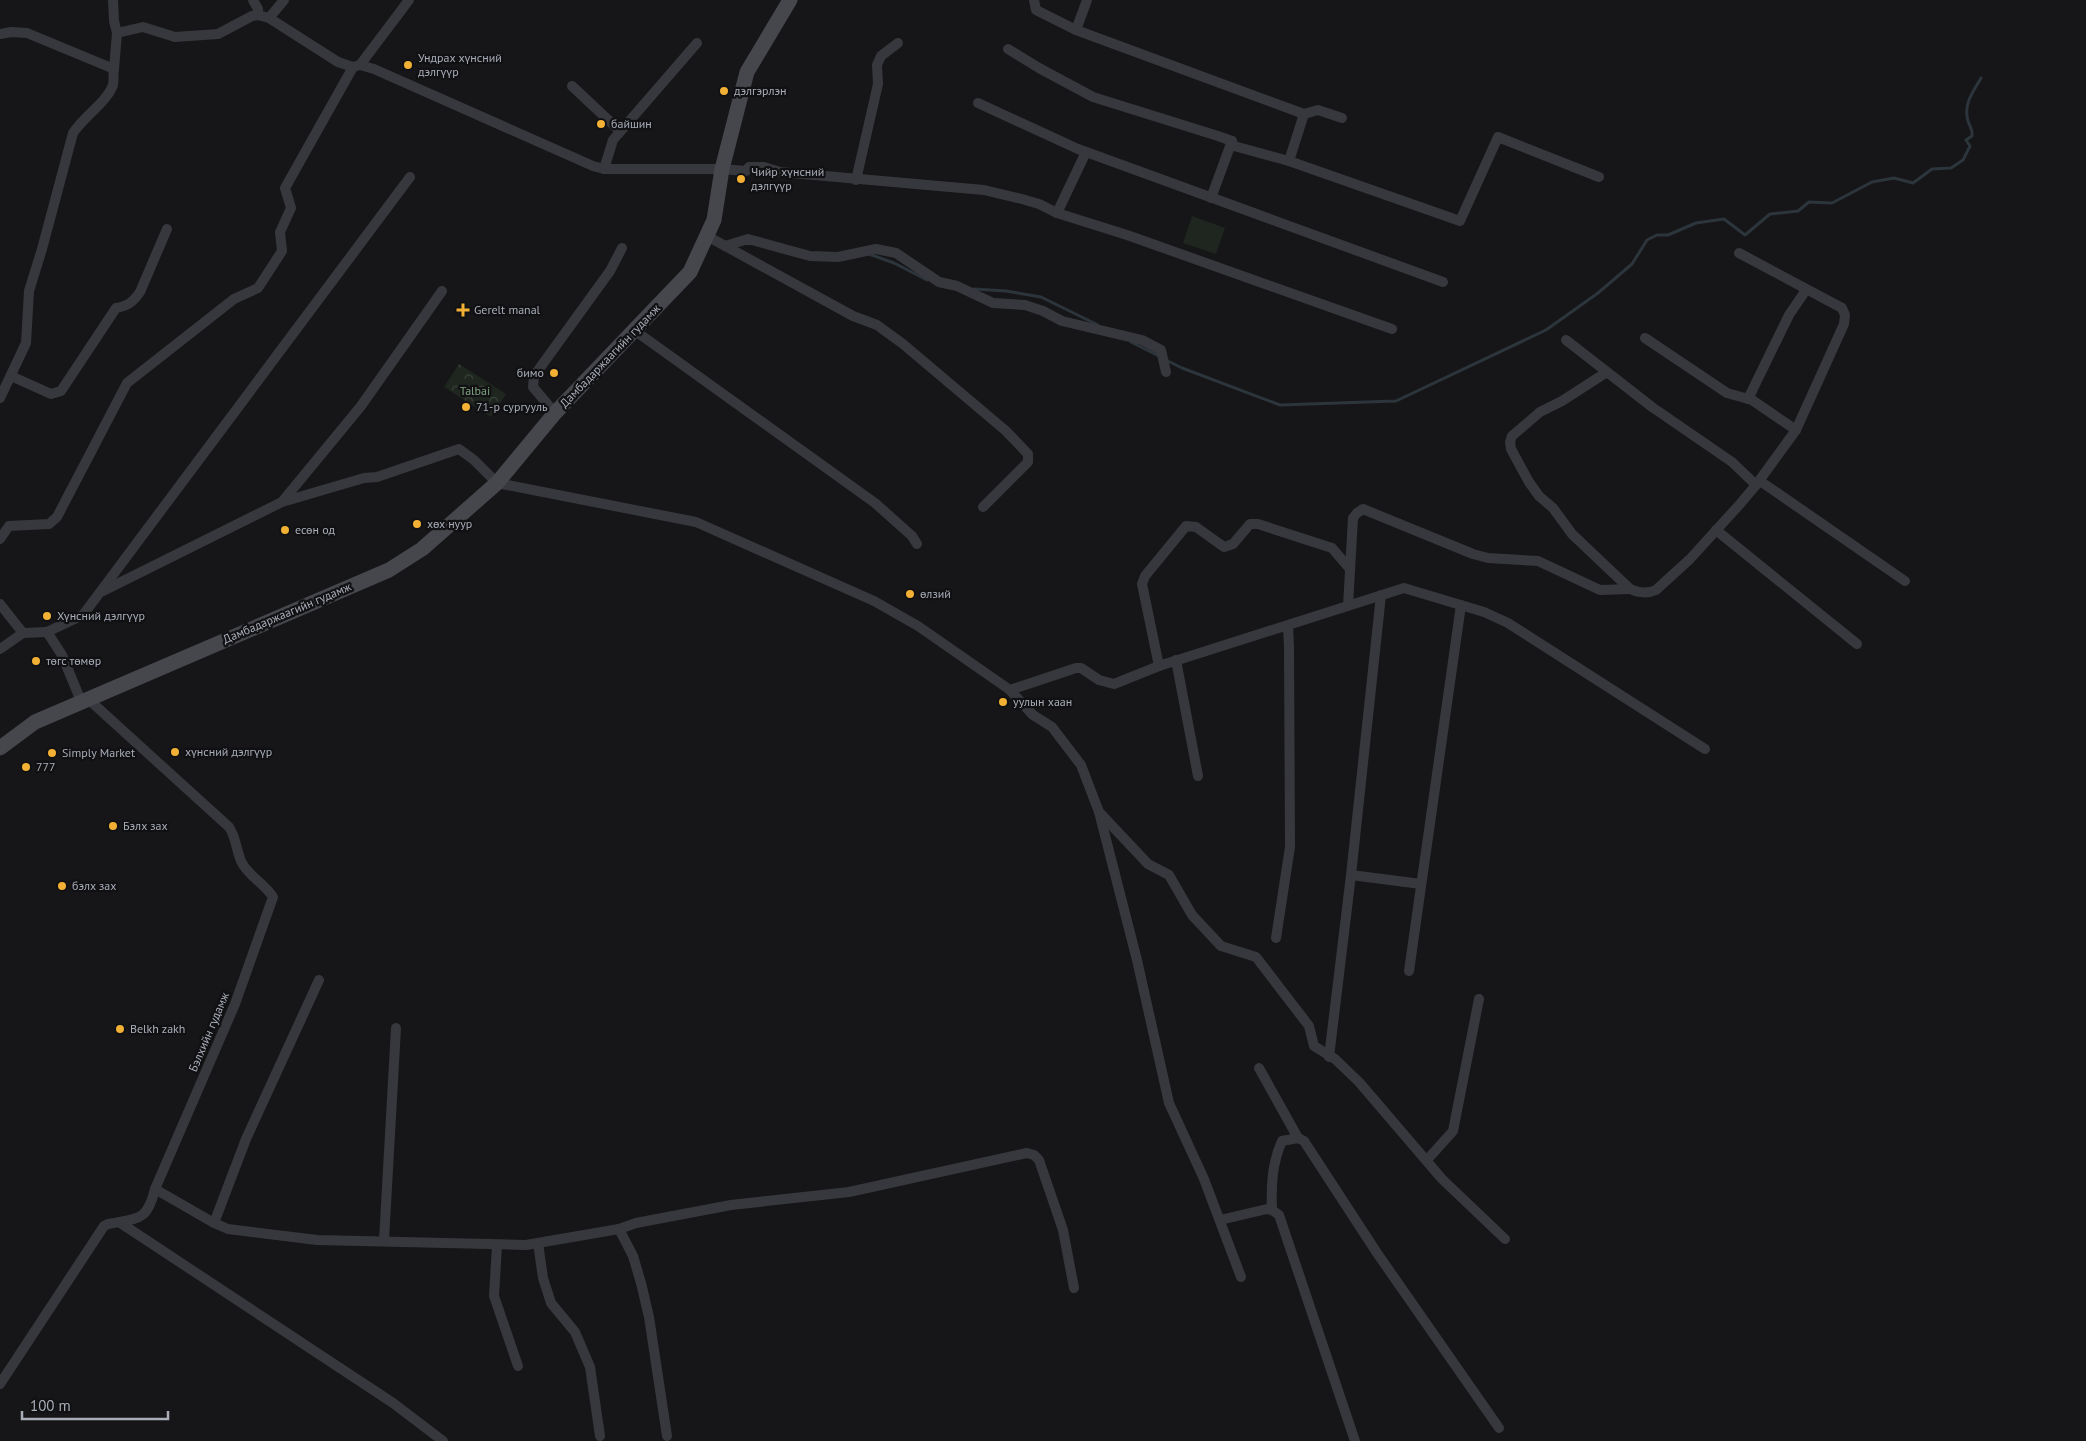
<svg xmlns="http://www.w3.org/2000/svg" width="2086" height="1441" viewBox="0 0 2086 1441" font-family="'PT Sans',sans-serif">
<style>
.grass{fill:#1e261f}
.park{fill:url(#park-crowns)}
.lines{fill:none;stroke-linecap:round;stroke-linejoin:round}
.stream{stroke:#2c353c;stroke-width:3}
.minor{stroke:#37383d;stroke-width:10}
.secondary{stroke:#45474d;stroke-width:15}
.poi-dot{fill:#f2b134;stroke:#111113;stroke-width:2}
.labels{text-anchor:middle;stroke-width:4.5;stroke-linejoin:round;paint-order:stroke}
.poi-label{font-size:12px;fill:#a8adb8;stroke:#111113;text-anchor:start}
.street-label{font-size:12px;fill:#a8adb8;stroke:#111113}
.park-label{font-size:12px;fill:#7fa381;stroke:#111113}
</style>
<defs>
<pattern id="park-crowns" width="20" height="18" patternUnits="userSpaceOnUse" patternTransform="scale(1.25)"><rect width="20" height="18" fill="#1e261f"/><path d="M2 6a3 3 0 1 1 6 0M12 15a3 3 0 1 1 6 0" fill="none" stroke="#3c433d"/></pattern>
</defs>
<rect width="100%" height="100%" fill="#161618"/>
<!-- grass -->
<polygon class="grass" points="1192,216 1225,228 1216,254 1183,243"/>
<!-- park -->
<polygon class="park" points="459,364 506,394 491,417 444,387"/>
<g class="lines">
<!-- stream -->
<g class="stream">
<polyline points="869,254 894,263 927,280"/>
<polyline points="974,289 1006,291 1041,297 1098,325"/>
<polyline points="1131,342 1161,357"/>
<path d="M 1166,360 L 1182,368 L 1280,405 L 1396,401 L 1546,330 L 1598,293 L 1632,264 L 1647,240 L 1657,235 L 1668,235 L 1696,223 L 1724,219 L 1745,235 L 1770,214 L 1798,211 L 1809,202 L 1832,203 L 1872,182 L 1894,178 L 1913,183 L 1932,169 L 1951,168 L 1963,160 L 1970,146 L 1966,140 L 1972,136 C 1973,130 1970,127 1968,121 C 1963,104 1973,92 1981,78"/>
</g>
<!-- minor -->
<g class="minor">
<polyline points="113,0 114,21 117,33"/>
<polyline points="253,0 258,9 258,15"/>
<polyline points="1034,0 1036,10 1076,30 1304,114"/>
<polyline points="269,18 284,0"/>
<polyline points="1076,30 1087,0"/>
<polyline points="0,34 11,32 27,33 114,69 117,33 143,27 175,37 218,34 252,16 258,15 269,18 338,62 353,67"/>
<polyline points="1008,49 1039,68 1093,97 1218,136 1232,141 1234,146 1289,161 1460,221 1498,137 1599,177"/>
<polyline points="360,65 374,69 593,166 604,169 722,169 746,171 749,167 764,167 780,172 984,190 1022,199 1039,204 1057,213 1127,235 1392,329"/>
<polyline points="572,86 620,131"/>
<polyline points="978,103 1078,149 1443,282"/>
<polyline points="1289,161 1304,114 1318,110 1342,118"/>
<polyline points="604,169 613,140 697,43"/>
<polyline points="856,180 878,84 877,65 881,56 898,43"/>
<polyline points="1211,198 1232,141"/>
<polyline points="1057,213 1086,152"/>
<polyline points="707,236 853,316 877,325 903,344 1006,431 1028,454 1028,462 983,507"/>
<polyline points="725,246 748,239 810,256 838,257 876,249 896,253 939,282 957,286 993,303 1025,305 1043,311 1062,321 1142,340 1161,350 1166,372"/>
<polyline points="634,330 875,503 912,536 917,544"/>
<polyline points="1645,338 1727,393 1752,400 1796,430"/>
<polyline points="1566,340 1652,407 1732,462 1756,485"/>
<path d="M 1607,372 L 1562,401 L 1540,412 L 1512,436 L 1510,442 L 1511,449 L 1529,482 L 1539,496 L 1553,508 L 1572,534 L 1630,589 C 1639,593 1647,594 1656,590 L 1690,559 L 1740,504 L 1756,485 L 1796,430 L 1844,324 L 1845,315 L 1842,308 L 1739,253"/>
<path d="M 11,376 L 51,394 L 61,391 L 116,308 C 128,306 133,302 140,292 L 167,229"/>
<path d="M 0,398 L 26,343 L 29,291 L 42,249 L 73,133 C 84,116 107,102 113,85 C 114,80 113,74 114,69"/>
<polyline points="1748,399 1789,315 1806,290"/>
<polyline points="555,413 533,387 534,376 610,271 622,248"/>
<polyline points="1760,481 1905,581"/>
<polyline points="282,502 364,478 377,477 459,449 474,460 497,483 696,522 874,601 918,626 1010,690 1033,715 1052,727 1081,765 1099,812 1137,960 1169,1103 1204,1179 1241,1277"/>
<polyline points="1716,530 1857,644"/>
<polyline points="0,539 9,526 49,524 57,517 127,383 234,299 258,288 282,251 280,232 291,208 285,188 353,67 360,65 409,0"/>
<polyline points="103,591 282,502 361,406 442,291"/>
<polyline points="0,604 23,633 47,632 62,655 81,701"/>
<polyline points="1348,606 1353,518 1357,513 1363,509 1473,554 1488,558 1538,561 1600,590 1630,589"/>
<polyline points="47,632 83,615 410,177"/>
<polyline points="0,649 23,633"/>
<polyline points="1176,660 1198,776"/>
<polyline points="1159,666 1142,584 1145,576 1186,526 1196,527 1224,547 1233,544 1250,524 1258,524 1332,548 1350,569"/>
<polyline points="1010,690 1076,668 1081,668 1099,680 1114,684 1159,666 1404,588 1484,612 1508,623 1705,749"/>
<polyline points="1099,812 1148,864 1169,875 1192,915 1221,946 1256,957 1309,1026 1314,1046 1335,1059 1359,1082 1442,1179 1505,1239"/>
<polyline points="1351,875 1421,884"/>
<polyline points="1276,938 1290,847 1289,647 1288,626"/>
<polyline points="1409,971 1461,605"/>
<polyline points="1329,1057 1351,875 1381,595"/>
<polyline points="1259,1068 1298,1138"/>
<polyline points="1427,1160 1453,1131 1479,999"/>
<polyline points="155,1189 214,1223 228,1229 317,1240 526,1245 619,1229 636,1223 731,1205 849,1192 1027,1153 1034,1155 1039,1160 1063,1230 1074,1288"/>
<path d="M 1272,1210 C 1271,1186 1272,1163 1282,1141 L 1298,1138 L 1304,1141 L 1377,1253 L 1499,1428"/>
<polyline points="1220,1220 1267,1209 1272,1210 1279,1215 1355,1441"/>
<polyline points="119,1222 393,1403 443,1441"/>
<polyline points="214,1223 246,1139 319,980"/>
<polyline points="619,1229 633,1256 641,1283 649,1317 667,1436"/>
<polyline points="384,1240 396,1028"/>
<polyline points="538,1243 543,1278 551,1303 575,1332 590,1367 600,1436"/>
<polyline points="497,1246 494,1296 518,1366"/>
<path d="M 0,1384 L 104,1226 L 108,1224 C 138,1218 147,1222 155,1189 L 235,1004 L 273,897 C 265,884 247,875 241,861 C 236,849 236,837 229,827 L 87,698"/>
</g>
<!-- secondary -->
<polyline class="secondary" points="0,748 35,722 389,570 422,549 497,483 555,413 690,272 714,220 722,169 747,72 790,0"/>
</g>
<!-- markers -->
<g class="poi-dot">
<circle cx="408" cy="65" r="5"/>
<circle cx="724" cy="91" r="5"/>
<circle cx="601" cy="124" r="5"/>
<circle cx="741" cy="179" r="5"/>
<path d="M460.5 302.5h5v5h5v5h-5v5h-5v-5h-5v-5h5z"/>
<circle cx="554" cy="373" r="5"/>
<circle cx="466" cy="407" r="5"/>
<circle cx="417" cy="524" r="5"/>
<circle cx="285" cy="530" r="5"/>
<circle cx="910" cy="594" r="5"/>
<circle cx="47" cy="616" r="5"/>
<circle cx="36" cy="661" r="5"/>
<circle cx="1003" cy="702" r="5"/>
<circle cx="175" cy="752" r="5"/>
<circle cx="52" cy="753" r="5"/>
<circle cx="26" cy="767" r="5"/>
<circle cx="113" cy="826" r="5"/>
<circle cx="62" cy="886" r="5"/>
<circle cx="120" cy="1029" r="5"/>
</g>
<g class="labels">
<!-- poi labels -->
<g class="poi-label">
<text x="418" y="62">Ундрах хүнсний<tspan x="418" dy="14">дэлгүүр</tspan></text>
<text x="734" y="95">дэлгэрлэн</text>
<text x="611" y="128">байшин</text>
<text x="751" y="176">Чийр хүнсний<tspan x="751" dy="14">дэлгүүр</tspan></text>
<text x="474" y="314">Gerelt manal</text>
<text x="544" y="377" text-anchor="end">бимо</text>
<text x="476" y="411">71-р сургууль</text>
<text x="427" y="528">хөх нуур</text>
<text x="295" y="534">есөн од</text>
<text x="920" y="598">өлзий</text>
<text x="57" y="620">Хүнсний дэлгүүр</text>
<text x="46" y="665">төгс төмөр</text>
<text x="1013" y="706">уулын хаан</text>
<text x="185" y="756">хүнсний дэлгүүр</text>
<text x="62" y="757">Simply Market</text>
<text x="36" y="771">777</text>
<text x="123" y="830">Бэлх зах</text>
<text x="72" y="890">бэлх зах</text>
<text x="130" y="1033">Belkh zakh</text>
</g>
<!-- street labels -->
<g class="street-label">
<text transform="translate(610 356) rotate(-46)" y="4">Дамбадаржаагийн гудамж</text>
<text transform="translate(287 613) rotate(-23)" y="4">Дамбадаржаагийн гудамж</text>
<text transform="translate(209 1032) rotate(-67)" y="4">Бэлхийн гудамж</text>
</g>
<!-- park labels -->
<g class="park-label">
<text x="475" y="395">Talbai</text>
</g>
</g>
<!-- scale -->
<path d="M22 1411v8h146v-8" fill="none" stroke="#a8adb8" stroke-width="2.5"/>
<text x="30" y="1411" font-size="15" fill="#a8adb8" stroke="#111113" stroke-width="4" paint-order="stroke">100 m</text>
</svg>
